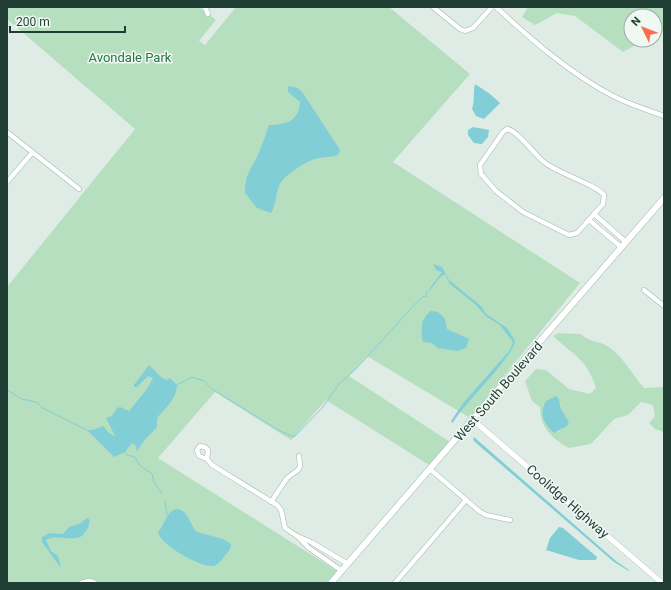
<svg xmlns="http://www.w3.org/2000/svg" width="671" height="590" viewBox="0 0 671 590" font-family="Roboto,sans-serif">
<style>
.green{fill:#b6dfbf;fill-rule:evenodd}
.water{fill:#82ced6}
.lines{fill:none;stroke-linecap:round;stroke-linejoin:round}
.stream{stroke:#82ced6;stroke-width:1}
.minor-casing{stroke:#a2b4ad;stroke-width:5.5}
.tertiary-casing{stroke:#a2b4ad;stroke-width:6}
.secondary-casing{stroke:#9db9ad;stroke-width:7}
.minor{stroke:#fff;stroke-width:4.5}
.tertiary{stroke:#fff;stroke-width:5.5}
.secondary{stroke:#fff;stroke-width:6}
.labels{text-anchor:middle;stroke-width:3;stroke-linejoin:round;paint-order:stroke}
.park-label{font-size:13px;fill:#257841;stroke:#f0f8f4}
.street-label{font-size:13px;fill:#1f3d33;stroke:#f0f8f4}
</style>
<rect width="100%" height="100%" fill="#dfece6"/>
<!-- green -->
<g class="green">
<polygon points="7,7 199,7 216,20 199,41 205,45 236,7 389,7 470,74 393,162 580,283 470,418 367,356 349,376 450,442 429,465 326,400 291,440 215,392 158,458 337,571 326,583 7,583 7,287 135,129 7,19"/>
<polygon points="528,7 664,7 664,31 655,35 655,16 631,16 631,40 644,40 623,52 575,16 557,13 535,25 522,17"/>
<path d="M 559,333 L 581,334 C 588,342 600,341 609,347 C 624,358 632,374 644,388 L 664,387 L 664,432 L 655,429 L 649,423 L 655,416 L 653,405 L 641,402 L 628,415 L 614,419 L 591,444 L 569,448 C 552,439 540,427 540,407 L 532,401 L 525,381 L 536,369 L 546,370 L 569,389 L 590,394 L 596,388 C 587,359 574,356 553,336 ZM 560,402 L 561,409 L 569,422 L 558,432 C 545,428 541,417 543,405 Z"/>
</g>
<!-- water -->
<g class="water">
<path d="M 475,84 L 490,94 L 500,103 L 484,119 L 476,116 L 472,109 C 475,100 473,93 475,84 Z"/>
<path d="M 288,86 L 298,88 L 303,93 L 340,150 L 338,155 C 331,157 326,157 319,158 C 309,159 282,176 279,186 C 275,197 277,202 271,213 L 257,208 L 245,193 C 245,173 252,169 259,152 C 263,143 266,134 269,125 C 286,125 299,121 300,102 L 288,92 Z"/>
<polygon points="473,127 489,130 488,137 482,144 474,143 468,135 468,130"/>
<path d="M 433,264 L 442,267 L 449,280 L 481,306 L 486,314 L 507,328 L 515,341 C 513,358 464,403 453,423 L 451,421 L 464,402 L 510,350 L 513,342 L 500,325 L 487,317 L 475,304 L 450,284 L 445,274 C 437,277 435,287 427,292 L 442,272 L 436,270 Z"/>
<path d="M 431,311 L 438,312 L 445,319 L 447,329 L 469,339 L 466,348 L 457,351 L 438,348 L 432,343 L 423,342 C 421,330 420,319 431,311 Z"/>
<path d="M 149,365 L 162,378 L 167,380 L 170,378 L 177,385 C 176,400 166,407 157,418 L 157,427 C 149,436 142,441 137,452 L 136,446 L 132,443 L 125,452 L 114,457 L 87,430 L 93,430 L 103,426 L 109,433 L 115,436 L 106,418 L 112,416 L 117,408 L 120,407 L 129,411 L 147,389 L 153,378 L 148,376 L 137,387 L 134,387 L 134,385 Z"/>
<path d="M 556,396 L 559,399 L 561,409 L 569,422 L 567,426 L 554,433 C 544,424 538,413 546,401 Z"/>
<polygon points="474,437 616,561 629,570 629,571 614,562 483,449 473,440"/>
<path d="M 176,509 C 189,510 189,524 197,532 L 223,539 L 231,544 C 231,551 227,552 224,557 C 221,561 217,566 212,566 C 200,567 159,544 158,532 C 165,525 166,512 176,509 Z"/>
<path d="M 87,518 L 90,520 L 88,528 L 82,536 C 70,542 57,534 46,540 L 51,551 L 58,556 L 61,568 L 42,542 L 42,537 L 50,533 L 63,534 L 69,527 L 81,523 Z"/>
<polygon points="559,527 563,528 597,557 596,560 579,560 546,550 550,538"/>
</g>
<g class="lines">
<!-- stream -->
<g class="stream">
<polyline points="177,385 192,377 204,381 212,389 280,431 294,437 322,408 339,384 357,368 416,303 424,296 426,297 427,292"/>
<polyline points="7,390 22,399 36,402 43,408 87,430"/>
<polyline points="125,452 127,455 135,457 139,465 152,474 154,482 162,494"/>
<polyline points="165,501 167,515"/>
</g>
<!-- minor casing -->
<g class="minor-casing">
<g id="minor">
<polyline points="205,7 208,14"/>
<polyline points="433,7 460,29 465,31 473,28 492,7"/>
<path d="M 496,7 C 532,40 569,73 613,96 C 629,104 647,110 664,116"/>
<path d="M 507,129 C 517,130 535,155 544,162 C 559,174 595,184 604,195 L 603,204 L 586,223 L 577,233 L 569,235 L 523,212 L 496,191 L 481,174 L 480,165 L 503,132 Z"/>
<polyline points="7,132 79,189"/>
<polyline points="7,182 32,153"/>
<polyline points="594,214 626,242"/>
<polyline points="589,220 621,247"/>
<polyline points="644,290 664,306"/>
<polyline points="207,459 208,450 205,447 200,446 197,450 199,456 207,459 212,465 277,505 281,510 285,528 297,536"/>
<polyline points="430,469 479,511 486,515 510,520"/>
<polyline points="271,502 287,478 298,470 300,466 299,456"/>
<polyline points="342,571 309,548 297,536 311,542 348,564"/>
<polyline points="81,583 89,581 95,583"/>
<polyline points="395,583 466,500"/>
</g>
</g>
<!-- tertiary casing -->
<g class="tertiary-casing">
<polyline id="tertiary" points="473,420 662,583"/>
</g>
<!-- secondary casing -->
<g class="secondary-casing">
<polyline id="secondary" points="331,583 664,198"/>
</g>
<!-- minor -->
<use href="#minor" class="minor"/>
<!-- tertiary -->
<use href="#tertiary" class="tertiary"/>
<!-- secondary -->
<use href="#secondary" class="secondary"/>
</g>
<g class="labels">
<!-- park labels -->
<g class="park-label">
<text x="130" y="62">Avondale Park</text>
</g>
<!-- street labels -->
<g class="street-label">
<text transform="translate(498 391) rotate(-49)" y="5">West South Boulevard</text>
<text transform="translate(568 501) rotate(41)" y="5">Coolidge Highway</text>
</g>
</g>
<!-- border -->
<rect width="671" height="590" fill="none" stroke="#1f3d33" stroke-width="16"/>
<!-- north arrow -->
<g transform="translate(643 28) rotate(313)"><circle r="19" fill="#f0f8f4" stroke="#9cada7"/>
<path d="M0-3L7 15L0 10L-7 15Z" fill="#fe6d4b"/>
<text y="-6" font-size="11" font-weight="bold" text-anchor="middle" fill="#1f3d33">N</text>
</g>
<!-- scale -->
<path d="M10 26v6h115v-6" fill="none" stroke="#1f3d33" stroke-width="2"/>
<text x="16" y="26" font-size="12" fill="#1f3d33" stroke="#f0f8f4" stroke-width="3" paint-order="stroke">200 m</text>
</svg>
